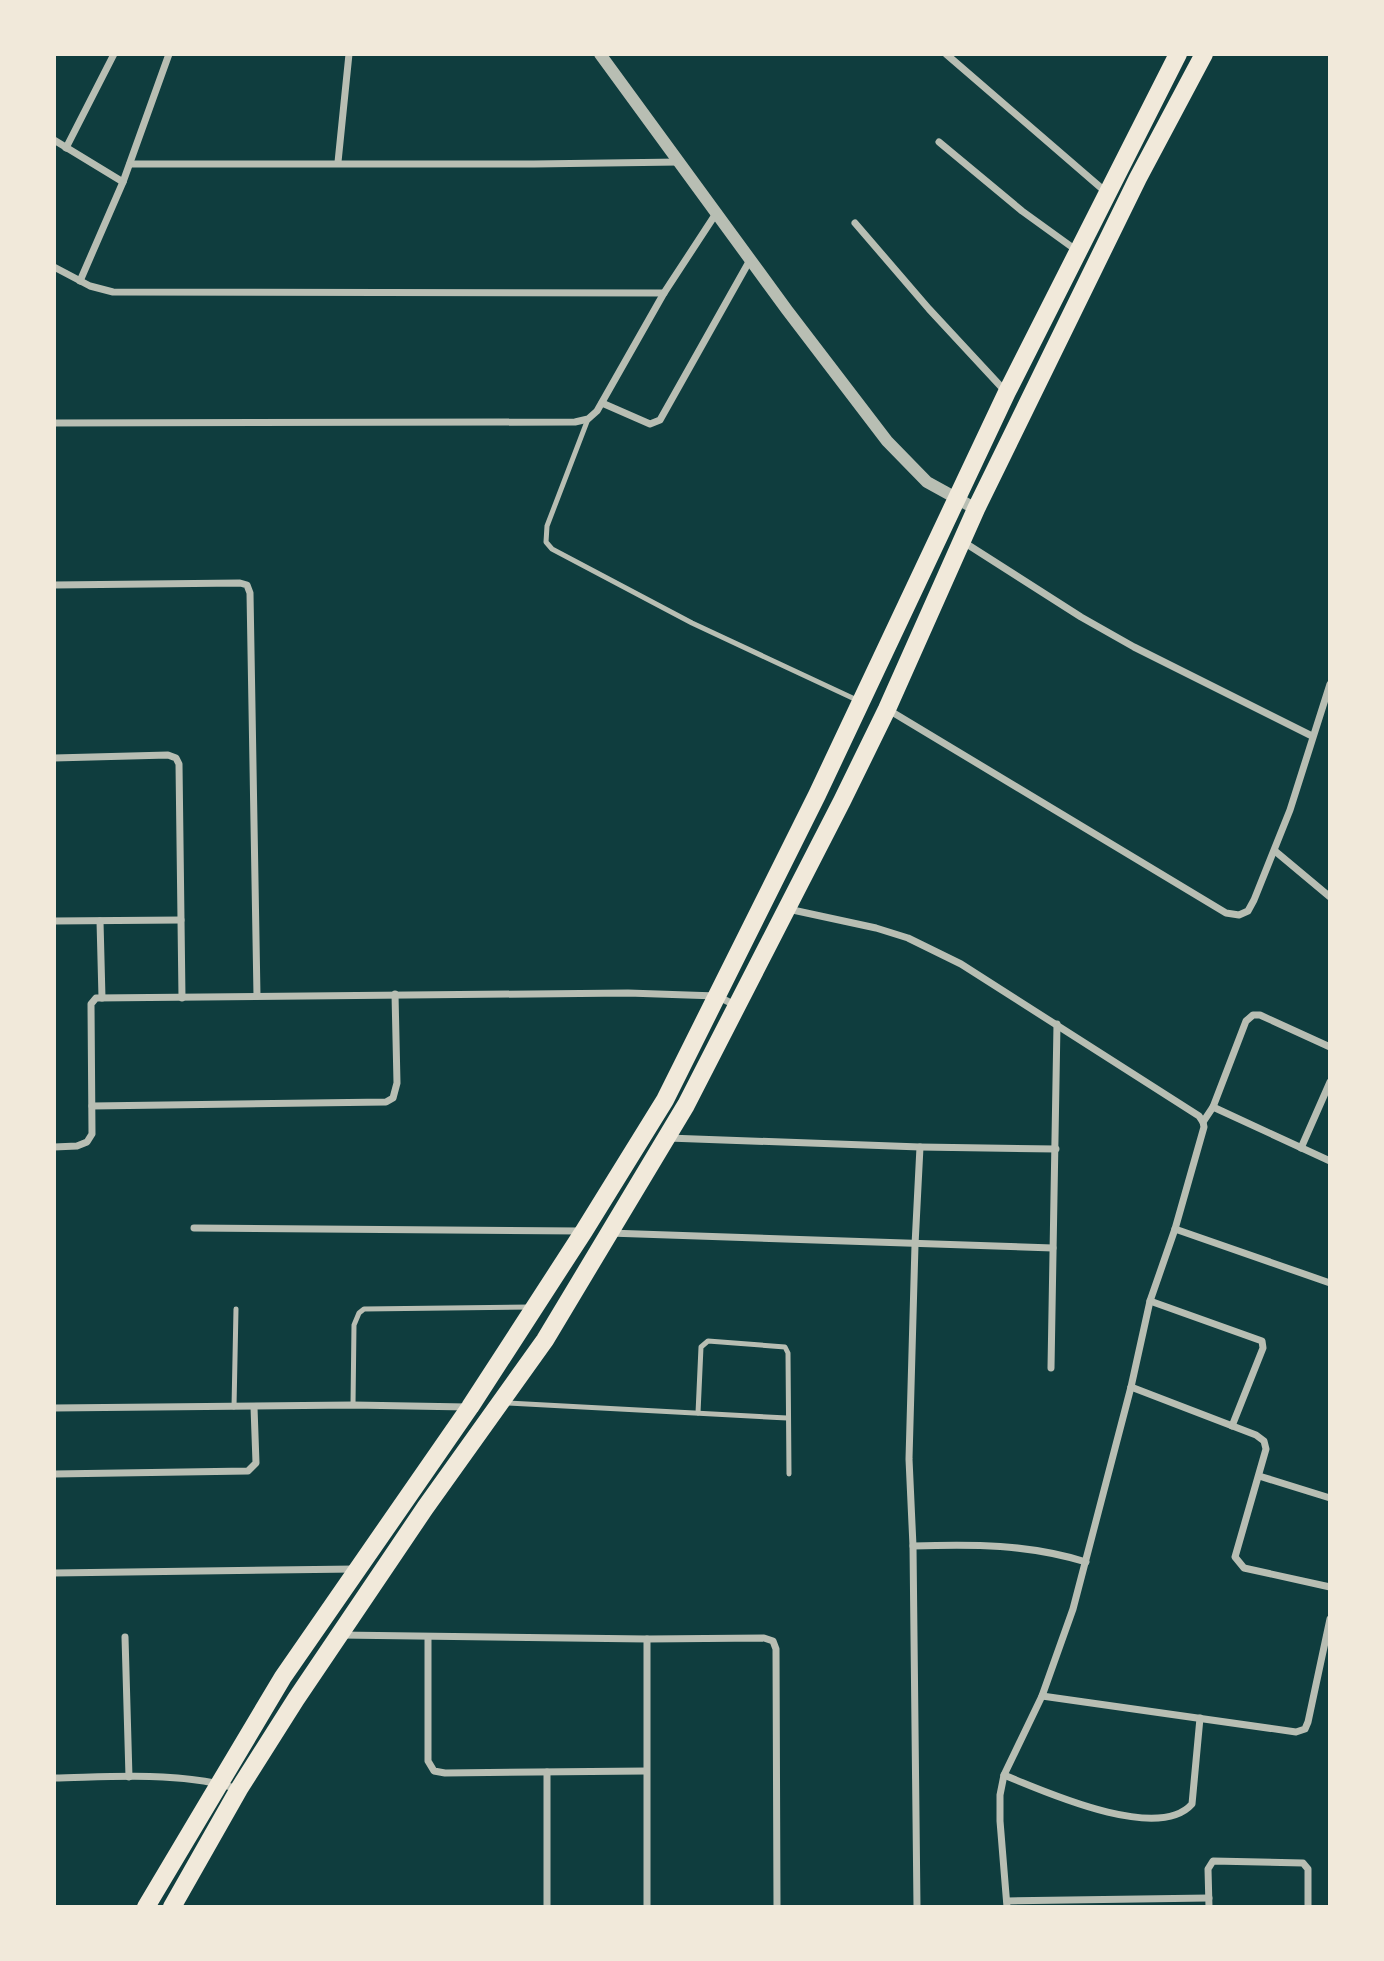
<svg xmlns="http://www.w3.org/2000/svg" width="1384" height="1961" viewBox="0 0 1384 1961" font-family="'PT Serif',serif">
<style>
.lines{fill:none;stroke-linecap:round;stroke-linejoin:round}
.service{stroke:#b8beb3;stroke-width:5}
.minor{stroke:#b8beb3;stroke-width:7}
.tertiary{stroke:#b8beb3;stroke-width:12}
.trunk{stroke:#f1e9da;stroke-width:18}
</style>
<rect width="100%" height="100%" fill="#0f3d3e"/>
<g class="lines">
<!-- service -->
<g class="service">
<polyline points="588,419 547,526 546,542 552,549 692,623 859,701"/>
<polyline points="506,1403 787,1418"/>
<polyline points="353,1405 354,1325 359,1313 364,1309 531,1307"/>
<polyline points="234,1407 236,1309"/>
<polyline points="698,1413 701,1347 708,1341 785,1347 788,1353 789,1474"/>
</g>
<!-- minor -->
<g class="minor">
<polyline points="946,54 1107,193"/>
<polyline points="54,140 123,182"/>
<polyline points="939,142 1022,211 1076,250"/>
<polyline points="66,148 114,54"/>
<polyline points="338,162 349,54"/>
<polyline points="130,164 534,164 679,162"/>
<polyline points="855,223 929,309 1006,392"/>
<polyline points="54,267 90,286 113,292 664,293"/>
<polyline points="80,281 123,182 169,54"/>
<polyline points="602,403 650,424 660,420 750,260"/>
<polyline points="54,423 575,422 588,419 597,411 664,293 717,212"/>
<polyline points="962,541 1081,617 1134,647 1312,736"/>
<polyline points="54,585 240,583 247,585 250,593 257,996"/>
<polyline points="887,709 1226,913 1239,915 1248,911 1254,900 1290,810 1330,684"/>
<polyline points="54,758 168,755 176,758 179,764 182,998"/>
<polyline points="1275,851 1330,897"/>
<polyline points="788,909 876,928 908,938 961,964 1199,1116 1203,1122"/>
<polyline points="54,921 181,920"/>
<polyline points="100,921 102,998"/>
<polyline points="92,1106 386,1102 393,1098 397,1083 395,994"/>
<polyline points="1213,1107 1330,1161"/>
<polyline points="668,1138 920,1147 1056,1149"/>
<polyline points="54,1147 77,1146 87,1142 92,1134 91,1004 96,998 628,993 717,996 737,1006"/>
<polyline points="1301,1148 1330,1082"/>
<polyline points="194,1228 581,1231"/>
<polyline points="1175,1229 1330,1283"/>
<polyline points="609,1233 1053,1248"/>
<polyline points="1150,1301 1262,1341 1263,1348 1232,1426"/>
<polyline points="1051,1368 1057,1024"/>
<polyline points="1131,1387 1256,1435 1264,1441 1266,1449 1235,1557 1244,1568 1330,1587"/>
<polyline points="54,1408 353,1405 467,1407"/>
<polyline points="54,1474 248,1471 256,1463 254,1407"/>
<polyline points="1259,1476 1330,1498"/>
<path d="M 913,1546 C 973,1544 1028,1544 1086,1562"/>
<polyline points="54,1573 355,1569"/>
<polyline points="340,1635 647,1639 764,1638 773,1641 776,1649 777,1907"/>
<polyline points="125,1637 129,1777"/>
<polyline points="428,1637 428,1761 434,1771 445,1773 646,1771"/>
<polyline points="647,1639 647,1907"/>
<polyline points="1042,1696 1296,1732 1305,1729 1308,1722 1330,1619"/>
<polyline points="547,1772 547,1907"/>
<path d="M 1004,1775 C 1043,1791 1158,1843 1192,1804 L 1200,1718"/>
<path d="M 54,1778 C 112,1777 183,1771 238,1789"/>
<polyline points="1007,1901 1209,1898"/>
<polyline points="917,1907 913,1546 909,1459 915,1245 920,1147"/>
<polyline points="1007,1907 1000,1821 1000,1795 1004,1775 1042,1696 1073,1609 1131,1387 1150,1301 1175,1229 1204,1127 1203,1122 1213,1107 1246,1021 1253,1015 1260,1015 1330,1047"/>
<polyline points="1209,1907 1208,1869 1213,1861 1303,1863 1308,1869 1308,1907"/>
</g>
<!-- tertiary -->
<polyline class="tertiary" points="600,54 787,310 887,441 927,482 976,509"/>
<!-- trunk -->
<g class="trunk">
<polyline points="146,1907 283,1677 470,1407 584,1231 665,1100 817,795 1007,392 1178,54"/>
<polyline points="172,1907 239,1789 296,1699 425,1508 545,1340 686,1105 842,801 887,709 976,509 1138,178 1204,54"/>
</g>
</g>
<!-- border -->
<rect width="1384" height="1961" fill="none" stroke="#f1e9da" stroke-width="112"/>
</svg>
